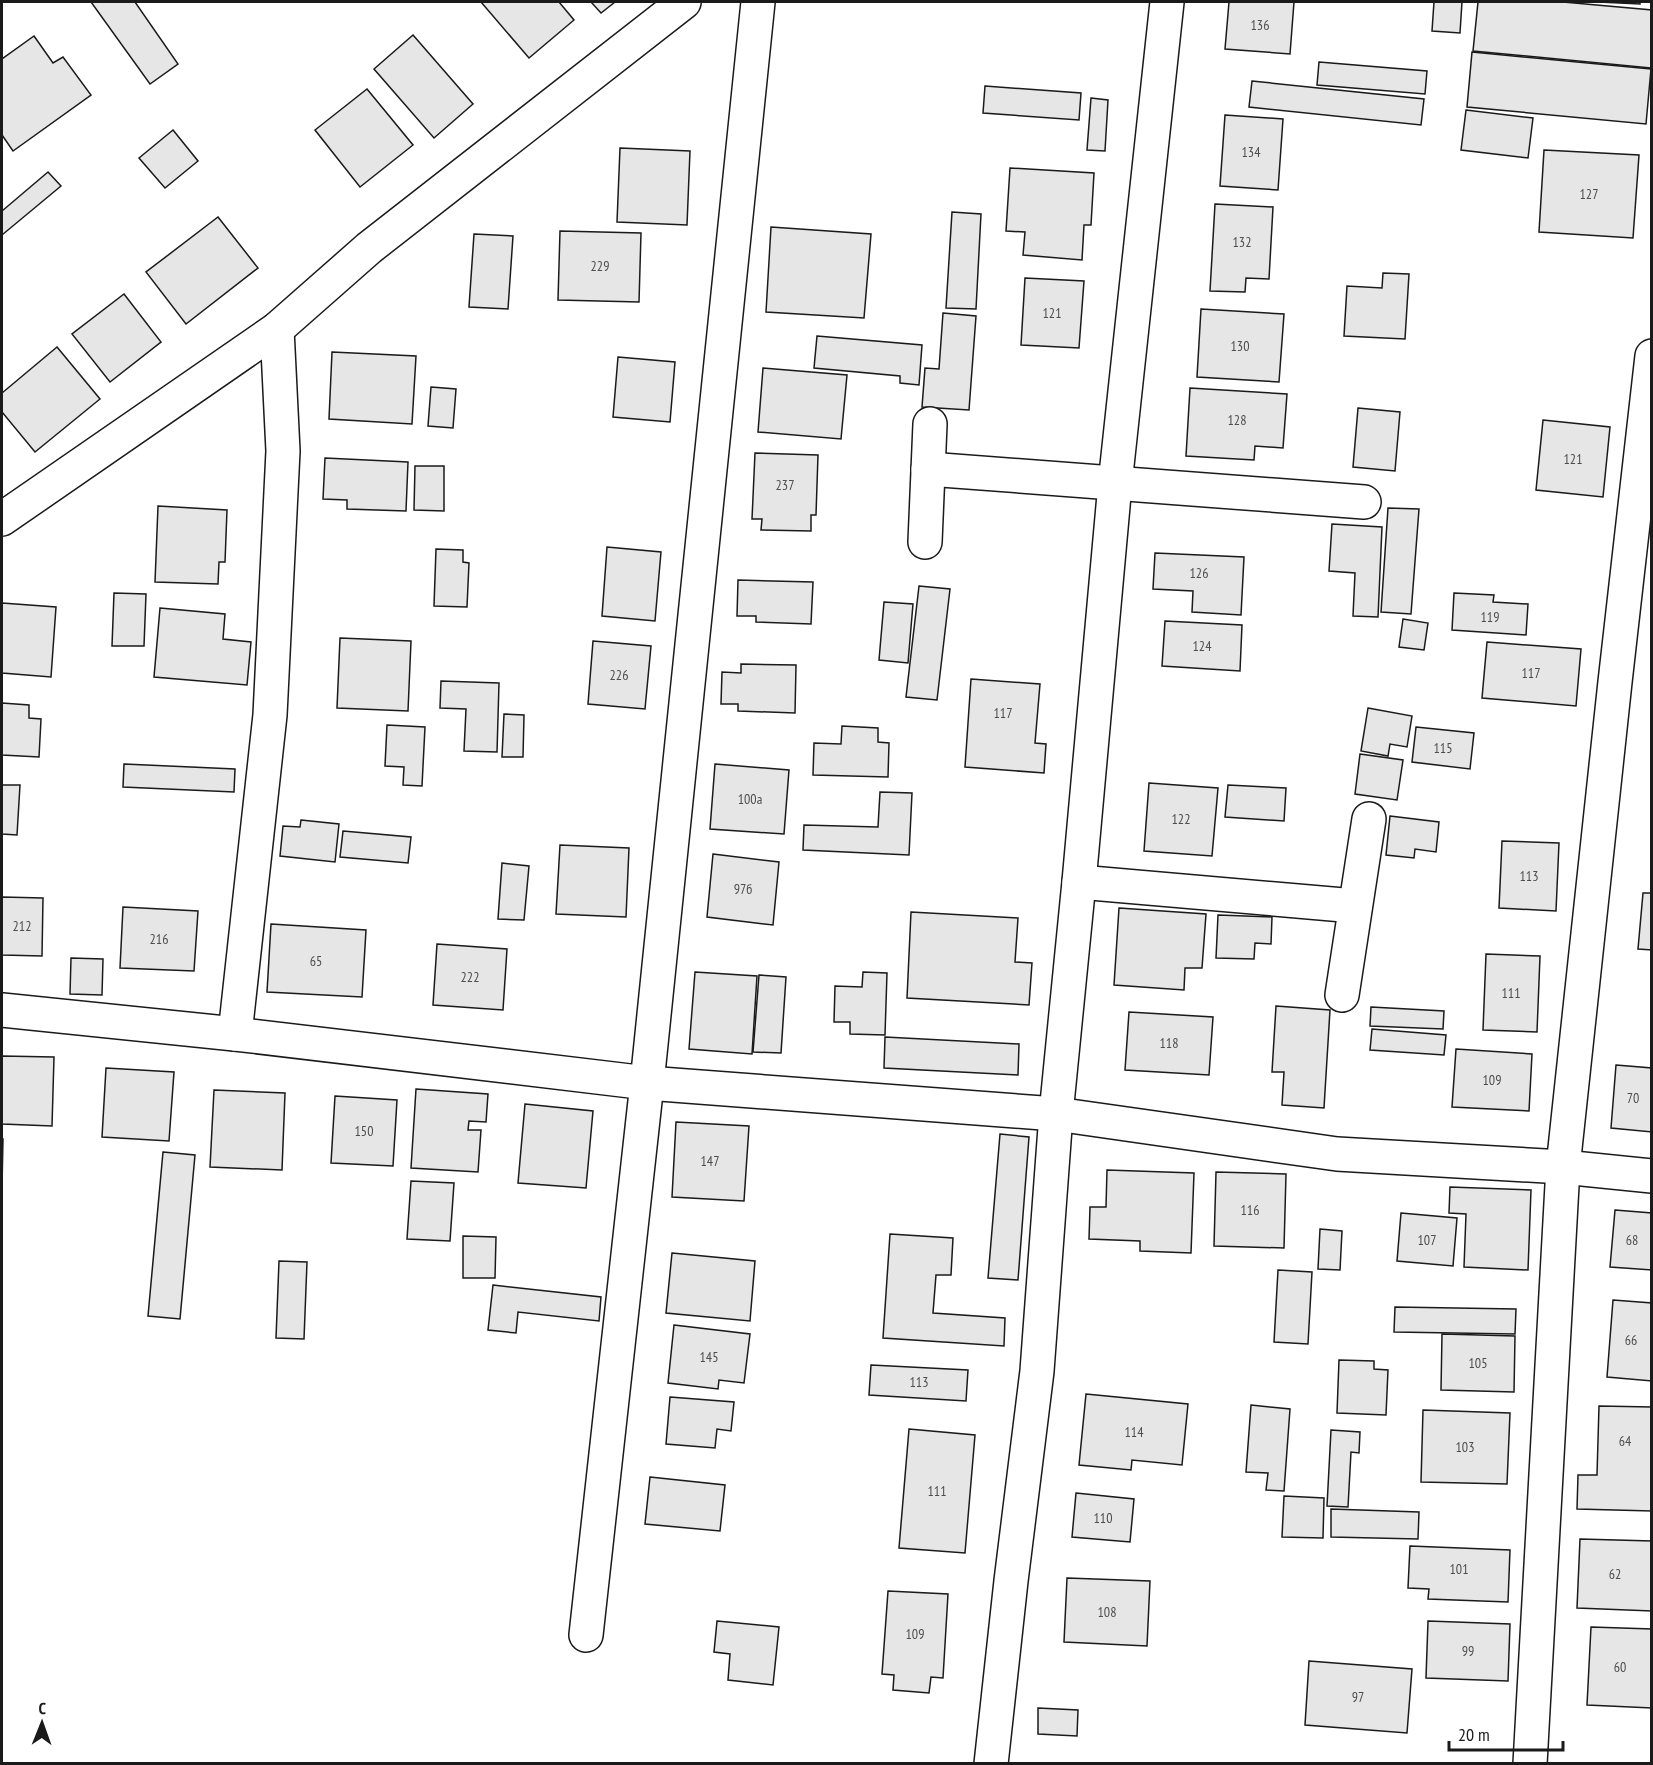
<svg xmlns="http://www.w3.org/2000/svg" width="1653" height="1765" viewBox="0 0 1653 1765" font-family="'PT Sans Narrow',sans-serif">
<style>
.building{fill:#e6e6e6;stroke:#1a1a1a;stroke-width:1.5}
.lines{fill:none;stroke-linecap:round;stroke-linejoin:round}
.minor-casing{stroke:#1a1a1a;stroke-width:36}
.minor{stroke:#fff;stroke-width:33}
.labels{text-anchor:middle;stroke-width:4.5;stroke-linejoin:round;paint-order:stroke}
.number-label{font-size:14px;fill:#4d4d4d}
</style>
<rect width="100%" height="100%" fill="#fff"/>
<!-- building -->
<g class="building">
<polygon points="91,2 135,2 178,64 150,84"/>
<polygon points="481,2 559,2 574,20 529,58"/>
<polygon points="591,2 615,2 601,13"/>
<polygon points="1229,2 1294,2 1290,54 1225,49"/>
<polygon points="1434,2 1462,2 1460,33 1432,31"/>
<polygon points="1478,2 1563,2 1652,10 1651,68 1473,51"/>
<polygon points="1598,2 1640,2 1640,4"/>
<polygon points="413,35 473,104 434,138 374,69"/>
<polygon points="34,36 53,63 63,57 91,95 13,151 2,135 2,59"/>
<polygon points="1472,52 1651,69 1646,124 1467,107"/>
<polygon points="1319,62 1427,71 1425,94 1317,85"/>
<polygon points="1252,81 1424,99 1421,125 1249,107"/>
<polygon points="985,86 1081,93 1079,120 983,113"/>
<polygon points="367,89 413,145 360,187 315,130"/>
<polygon points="1091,98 1108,100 1105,151 1087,150"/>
<polygon points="1466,110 1533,118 1528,158 1461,150"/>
<polygon points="1225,115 1283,119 1278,190 1220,186"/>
<polygon points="173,130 198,161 165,188 139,158"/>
<polygon points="620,148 690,151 687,225 617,222"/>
<polygon points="1544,150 1639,155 1633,238 1539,232"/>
<polygon points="1010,168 1094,173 1091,225 1084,225 1082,260 1023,255 1025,232 1006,231"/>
<polygon points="48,172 61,186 2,235 2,211"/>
<polygon points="1215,204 1273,207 1269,279 1246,278 1245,292 1210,291"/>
<polygon points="952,212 981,214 976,309 946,308"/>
<polygon points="218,217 258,268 186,324 146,272"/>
<polygon points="771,227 871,234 864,318 766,312"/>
<polygon points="560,231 641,233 639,302 558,300"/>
<polygon points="474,234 513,236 508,309 469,307"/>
<polygon points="1383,273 1409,274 1405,339 1344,336 1347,286 1382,288"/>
<polygon points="1025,278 1084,281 1079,348 1021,345"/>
<polygon points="124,294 161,342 110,382 72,334"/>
<polygon points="1201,309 1284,314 1279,382 1197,377"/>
<polygon points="943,313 976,316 969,410 922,407 925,368 939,369"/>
<polygon points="817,336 922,345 919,385 900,383 900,376 814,368"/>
<polygon points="57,347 100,399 35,452 2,412 2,393"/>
<polygon points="332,352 416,356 412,424 329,419"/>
<polygon points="618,357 675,362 670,422 613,417"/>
<polygon points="763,368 847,375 841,439 758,432"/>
<polygon points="431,387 456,389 453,428 428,426"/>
<polygon points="1190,388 1287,394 1283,448 1255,446 1254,460 1186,456"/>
<polygon points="1358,408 1400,412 1395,471 1353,467"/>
<polygon points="1543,420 1610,427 1603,497 1536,490"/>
<polygon points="755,453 818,455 816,515 811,515 811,531 761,530 762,519 752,519"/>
<polygon points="325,458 408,462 406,511 347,509 347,500 323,499"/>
<polygon points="415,466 444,466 444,511 414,510"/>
<polygon points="158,506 227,510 225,562 219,562 218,584 155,582"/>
<polygon points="1388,508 1419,509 1411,614 1381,612"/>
<polygon points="1332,524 1382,527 1378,617 1353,616 1355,573 1329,571"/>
<polygon points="607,547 661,552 655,621 602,616"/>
<polygon points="436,549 463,550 463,562 469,563 467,607 434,606"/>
<polygon points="1155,553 1244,557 1241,615 1192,612 1193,591 1153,589"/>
<polygon points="738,580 813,582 811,624 756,622 756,616 737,616"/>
<polygon points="919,586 950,589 937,700 906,697"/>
<polygon points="114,593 146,594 144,646 112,646"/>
<polygon points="1454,593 1494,595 1493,602 1528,604 1526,635 1452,630"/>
<polygon points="884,602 913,604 908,663 879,660"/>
<polygon points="2,603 56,607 51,677 2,673"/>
<polygon points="160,608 225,614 223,639 251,642 247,685 154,677"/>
<polygon points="1403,619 1428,623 1424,650 1399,647"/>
<polygon points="1165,621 1242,625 1240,671 1162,666"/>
<polygon points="340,638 411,641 408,711 337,708"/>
<polygon points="593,641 651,646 645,709 588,704"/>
<polygon points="1487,642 1581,649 1576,706 1482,698"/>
<polygon points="741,664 796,665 795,713 738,711 738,704 721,704 722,672 741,673"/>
<polygon points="971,679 1040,684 1035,743 1046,744 1044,773 965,767"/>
<polygon points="441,681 499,683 497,752 464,751 466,709 440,708"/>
<polygon points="2,703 29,705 29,718 41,719 39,757 2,755"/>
<polygon points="1368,708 1412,716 1407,747 1390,744 1388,756 1361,751"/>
<polygon points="504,714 524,715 523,757 502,757"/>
<polygon points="387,725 425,727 422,786 403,785 404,767 385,766"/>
<polygon points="842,726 878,728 878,742 889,743 888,777 813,775 814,743 841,744"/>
<polygon points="1416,727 1474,733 1470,769 1412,762"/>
<polygon points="1360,754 1403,760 1397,800 1355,794"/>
<polygon points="124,764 235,769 234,792 123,787"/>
<polygon points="715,764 789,770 784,834 710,829"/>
<polygon points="1149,783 1218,788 1212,856 1144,851"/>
<polygon points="2,785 20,785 17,835 2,834"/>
<polygon points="1228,785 1286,788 1284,821 1225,817"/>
<polygon points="880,792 912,793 909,855 803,850 804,825 878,827"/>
<polygon points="1390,816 1439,822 1436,852 1415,849 1414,858 1386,855"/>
<polygon points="301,820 339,824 335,862 280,856 283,826 300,827"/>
<polygon points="343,831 411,837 408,863 340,857"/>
<polygon points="1502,841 1559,843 1556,911 1499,908"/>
<polygon points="560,845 629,848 626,917 556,914"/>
<polygon points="713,854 779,862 773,925 707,917"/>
<polygon points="502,863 529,866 524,920 498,919"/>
<polygon points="1643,893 1652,893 1652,950 1638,949"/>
<polygon points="2,897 43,898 42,956 2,955"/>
<polygon points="123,907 198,911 194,971 120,968"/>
<polygon points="1119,908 1206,914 1202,968 1185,968 1184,990 1114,985"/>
<polygon points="911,912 1018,918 1015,962 1032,963 1029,1005 907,998"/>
<polygon points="1218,915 1272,917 1271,944 1255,943 1254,959 1216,958"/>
<polygon points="271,924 366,930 362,997 267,992"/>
<polygon points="437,944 507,949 503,1010 433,1005"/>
<polygon points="1486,954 1540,956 1537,1032 1483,1030"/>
<polygon points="71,958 103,959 102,995 70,994"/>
<polygon points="695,972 757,976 752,1054 689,1049"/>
<polygon points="863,972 887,973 885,1035 850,1034 850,1022 834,1022 835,986 862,987"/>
<polygon points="759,975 786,977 781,1053 753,1052"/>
<polygon points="1276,1006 1330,1010 1324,1108 1282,1105 1284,1072 1272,1072"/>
<polygon points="1371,1007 1444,1011 1443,1029 1370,1026"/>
<polygon points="1129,1012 1213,1017 1209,1075 1125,1070"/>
<polygon points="1372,1029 1446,1035 1444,1055 1370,1050"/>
<polygon points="885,1037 1019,1044 1018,1075 884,1068"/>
<polygon points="1456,1049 1532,1054 1529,1111 1452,1107"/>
<polygon points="2,1056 54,1057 52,1126 2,1124"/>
<polygon points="1616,1065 1652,1068 1652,1132 1611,1128"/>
<polygon points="106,1068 174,1072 169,1141 102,1137"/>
<polygon points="416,1089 488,1094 486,1122 469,1121 468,1130 481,1130 478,1172 411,1168"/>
<polygon points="214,1090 285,1093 282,1170 210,1167"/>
<polygon points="335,1096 397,1100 393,1166 331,1163"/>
<polygon points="525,1104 593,1111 586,1188 518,1183"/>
<polygon points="676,1122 749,1126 744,1201 672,1197"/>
<polygon points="1000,1134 1029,1137 1018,1280 988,1278"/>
<polygon points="2,1139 3,1139 2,1187"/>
<polygon points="163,1152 195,1155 180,1319 148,1316"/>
<polygon points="1107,1170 1194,1173 1191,1253 1140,1251 1140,1241 1089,1239 1090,1207 1106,1207"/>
<polygon points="1216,1172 1286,1174 1284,1248 1214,1246"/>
<polygon points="411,1181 454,1183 450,1241 407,1239"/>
<polygon points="1450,1187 1531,1190 1528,1270 1464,1267 1466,1214 1449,1213"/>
<polygon points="1615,1210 1652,1213 1652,1270 1610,1267"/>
<polygon points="1401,1213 1457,1218 1453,1266 1397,1261"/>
<polygon points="1320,1229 1342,1231 1340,1270 1318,1269"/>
<polygon points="890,1234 953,1238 951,1275 936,1275 933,1313 1005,1318 1004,1346 883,1338"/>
<polygon points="463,1236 496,1237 495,1278 463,1278"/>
<polygon points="672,1253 755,1261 750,1321 666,1313"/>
<polygon points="279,1261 307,1262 304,1339 276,1338"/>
<polygon points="1278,1270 1312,1272 1308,1344 1274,1342"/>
<polygon points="493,1285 601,1297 599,1321 518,1312 516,1333 488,1330"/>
<polygon points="1613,1300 1652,1303 1652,1381 1607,1377"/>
<polygon points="1395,1307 1516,1309 1515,1334 1394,1332"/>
<polygon points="674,1325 750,1334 744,1383 719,1380 718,1389 668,1383"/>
<polygon points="1442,1334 1515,1336 1514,1392 1441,1390"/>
<polygon points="1339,1360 1374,1361 1374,1369 1388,1370 1386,1415 1337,1413"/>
<polygon points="871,1365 968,1370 966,1401 869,1395"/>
<polygon points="1086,1394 1188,1404 1182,1465 1132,1460 1131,1470 1079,1465"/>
<polygon points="670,1397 734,1402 731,1431 717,1429 715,1448 666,1444"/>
<polygon points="1251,1405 1290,1409 1284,1491 1266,1490 1268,1473 1246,1472"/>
<polygon points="1599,1406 1652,1407 1652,1511 1577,1509 1578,1475 1597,1475"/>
<polygon points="1423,1410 1510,1413 1507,1484 1421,1482"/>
<polygon points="909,1429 975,1435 965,1553 899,1548"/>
<polygon points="1331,1430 1360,1432 1359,1453 1351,1452 1348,1507 1327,1506"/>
<polygon points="650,1477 725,1485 720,1531 645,1524"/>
<polygon points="1076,1493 1134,1499 1130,1542 1072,1537"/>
<polygon points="1284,1496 1324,1498 1323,1538 1282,1537"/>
<polygon points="1331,1509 1419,1512 1418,1539 1331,1537"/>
<polygon points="1580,1539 1652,1541 1652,1611 1577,1608"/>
<polygon points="1410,1546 1510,1550 1508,1602 1428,1599 1429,1589 1408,1588"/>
<polygon points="1067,1578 1150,1581 1147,1646 1064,1642"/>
<polygon points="888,1591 948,1594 943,1678 931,1677 929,1693 893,1690 894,1675 882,1674"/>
<polygon points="717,1621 779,1627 773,1685 728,1680 730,1654 714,1652"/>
<polygon points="1428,1621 1510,1624 1508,1681 1426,1678"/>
<polygon points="1591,1627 1652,1629 1652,1708 1587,1705"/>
<polygon points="1309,1661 1412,1669 1407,1733 1305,1725"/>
<polygon points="1038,1708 1078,1710 1077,1736 1038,1734"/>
</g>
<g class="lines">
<!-- minor casing -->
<g class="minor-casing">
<g id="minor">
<polyline points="928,469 1364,502"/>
<polyline points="2,519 277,329 369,248 684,2"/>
<polyline points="925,542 930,424"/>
<polyline points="1079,882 1355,906"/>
<polyline points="1342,995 1369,819"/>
<polyline points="2,1010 235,1034 647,1083 1056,1114 1337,1154 1563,1167 1652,1176"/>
<polyline points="235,1034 270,715 283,451 277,329"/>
<polyline points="586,1635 647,1083 758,2"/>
<polyline points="991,1764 1011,1581 1037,1371 1056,1114 1079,882 1115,484 1167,2"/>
<polyline points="1530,1764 1563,1167 1615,682 1652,356"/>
</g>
</g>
<!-- minor -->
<use href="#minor" class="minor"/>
</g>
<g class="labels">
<!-- number labels -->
<g class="number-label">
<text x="1260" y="30">136</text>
<text x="1251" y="157">134</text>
<text x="1589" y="199">127</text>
<text x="1242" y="247">132</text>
<text x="600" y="271">229</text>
<text x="1052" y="318">121</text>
<text x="1240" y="351">130</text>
<text x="1237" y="425">128</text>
<text x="1573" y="464">121</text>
<text x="785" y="490">237</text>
<text x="1199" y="578">126</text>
<text x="1490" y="622">119</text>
<text x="1202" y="651">124</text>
<text x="1531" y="678">117</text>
<text x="619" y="680">226</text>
<text x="1003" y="718">117</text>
<text x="1443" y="753">115</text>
<text x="750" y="804">100а</text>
<text x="1181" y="824">122</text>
<text x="1529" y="881">113</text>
<text x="743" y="894">97б</text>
<text x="22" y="931">212</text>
<text x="159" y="944">216</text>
<text x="316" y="966">65</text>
<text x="470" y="982">222</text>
<text x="1511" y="998">111</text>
<text x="1169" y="1048">118</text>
<text x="1492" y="1085">109</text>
<text x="1633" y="1103">70</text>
<text x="364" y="1136">150</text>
<text x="710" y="1166">147</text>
<text x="1250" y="1215">116</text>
<text x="1427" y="1245">107</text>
<text x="1632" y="1245">68</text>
<text x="1631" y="1345">66</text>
<text x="709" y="1362">145</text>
<text x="1478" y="1368">105</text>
<text x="919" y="1387">113</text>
<text x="1134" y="1437">114</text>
<text x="1625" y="1446">64</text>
<text x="1465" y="1452">103</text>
<text x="937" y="1496">111</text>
<text x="1103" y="1523">110</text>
<text x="1459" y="1574">101</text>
<text x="1615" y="1579">62</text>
<text x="1107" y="1617">108</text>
<text x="915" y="1639">109</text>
<text x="1468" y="1656">99</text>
<text x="1620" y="1672">60</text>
<text x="1358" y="1702">97</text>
</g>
</g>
<!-- border -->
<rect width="1653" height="1765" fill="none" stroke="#1a1a1a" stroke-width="6"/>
<!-- north arrow -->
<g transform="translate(42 1723) rotate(1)" stroke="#ffffff" stroke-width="4.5" paint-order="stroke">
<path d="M0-4.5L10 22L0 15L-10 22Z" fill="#1a1a1a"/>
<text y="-9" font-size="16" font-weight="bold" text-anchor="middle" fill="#1a1a1a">С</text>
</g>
<!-- scale -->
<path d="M1449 1741v9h114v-9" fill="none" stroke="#1a1a1a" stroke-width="3"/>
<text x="1458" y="1741" font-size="18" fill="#1a1a1a" stroke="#ffffff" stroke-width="4.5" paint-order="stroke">20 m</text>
</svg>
